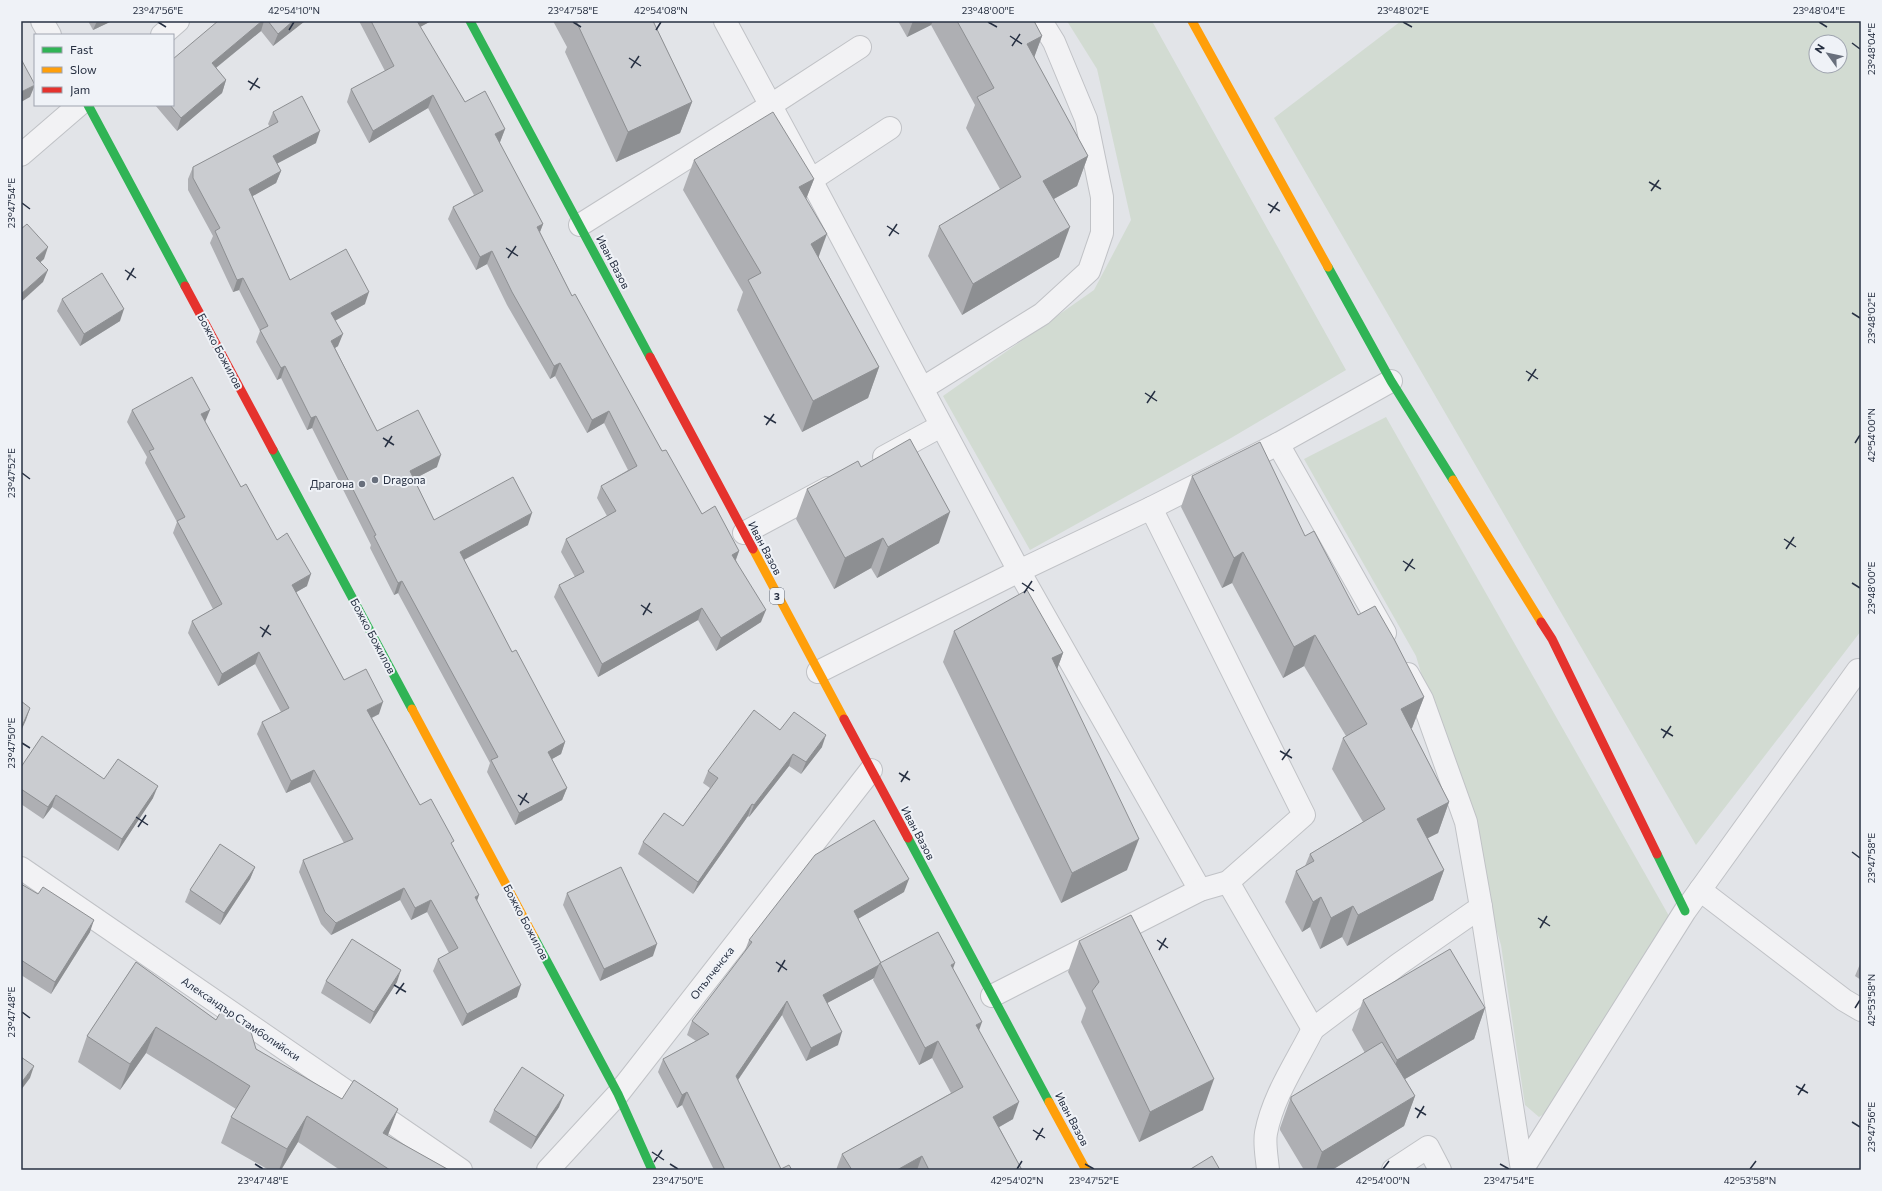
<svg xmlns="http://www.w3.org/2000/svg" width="1882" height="1191" viewBox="0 0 1882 1191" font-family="Commissioner,sans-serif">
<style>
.green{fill:#d2dbd2;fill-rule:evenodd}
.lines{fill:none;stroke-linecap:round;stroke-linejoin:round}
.street-casing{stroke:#c0c2c6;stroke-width:24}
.street{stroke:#f2f2f4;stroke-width:22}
.fast{stroke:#30b455;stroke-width:9}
.slow{stroke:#ff9f0a;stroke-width:9}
.jam{stroke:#e5322d;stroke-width:9}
.wall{fill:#aeafb3}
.shaded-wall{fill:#8d8f92}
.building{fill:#caccd0;stroke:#8d8f92}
.ticks{fill:none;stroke:#273042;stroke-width:1.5}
.poi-dot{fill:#686f7c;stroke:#eff2f7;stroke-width:1.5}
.labels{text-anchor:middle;stroke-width:4;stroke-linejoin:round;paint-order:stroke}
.shield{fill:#eff2f7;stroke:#636a78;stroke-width:1}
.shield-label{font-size:10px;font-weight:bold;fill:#273042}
.street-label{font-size:11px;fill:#273042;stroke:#eff2f7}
.poi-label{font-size:11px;fill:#273042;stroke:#eff2f7;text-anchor:start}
.neatline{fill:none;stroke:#273042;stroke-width:1.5}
.ticks-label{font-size:10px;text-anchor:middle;fill:#273042}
</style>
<rect width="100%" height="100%" fill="#e2e4e8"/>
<!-- green -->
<g class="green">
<polygon points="1067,21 1152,21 1346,370 1231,438 1030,550 943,396 1094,290 1131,220 1097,69"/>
<path d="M 1401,21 L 1861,21 L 1861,631 L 1696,845 L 1274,118 ZM 1816,42 L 1840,42 L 1840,66 L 1816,66 Z"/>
<polygon points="1386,417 1673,923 1549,1111 1539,1117 1525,1105 1501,945 1416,656 1304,459"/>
</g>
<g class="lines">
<!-- street casing -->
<g class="street-casing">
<g id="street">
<polyline points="42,21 50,35"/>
<polyline points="725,21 811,180 1019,571 1200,890"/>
<polyline points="162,35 178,21"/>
<polyline points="21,155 79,105"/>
<polyline points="811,180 890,128"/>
<polyline points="580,225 771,105 860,47"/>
<polyline points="923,388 1042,314 1089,271 1102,233 1102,197 1086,119 1054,42 1041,21"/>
<polyline points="1278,444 1385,633"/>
<polyline points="884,457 941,426"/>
<polyline points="744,533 828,488"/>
<polyline points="818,672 1019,571 1151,508 1278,444 1391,381"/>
<polyline points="21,868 461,1170"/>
<polyline points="1228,882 1313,1029 1399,964 1481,907 1466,822 1422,699 1408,674"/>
<polyline points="1700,890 1844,1000 1861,1010"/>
<polyline points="1481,907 1522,1170"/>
<polyline points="992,996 1200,890 1228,882 1304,815 1151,508"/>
<polyline points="548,1170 618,1094 871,770"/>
<path d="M 1268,1170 C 1267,1158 1264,1144 1266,1133 C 1273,1096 1296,1063 1313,1029"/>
<polyline points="1393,1170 1428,1147 1440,1170"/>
<polyline points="1522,1170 1685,911 1858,670"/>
</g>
</g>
<!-- street -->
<use href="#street" class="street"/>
<!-- fast -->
<g class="fast">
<polyline points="470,21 650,357"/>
<polyline points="88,105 185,286"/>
<polyline points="1328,267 1391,381 1453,480"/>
<polyline points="273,450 412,709"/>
<polyline points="908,838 1049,1102"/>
<polyline points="1657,854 1685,911"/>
<polyline points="534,937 618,1094 652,1170"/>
</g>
<!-- slow -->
<g class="slow">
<polyline points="1192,21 1328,267"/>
<polyline points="1453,480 1541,622"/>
<polyline points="753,549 844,719"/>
<polyline points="412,709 534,937"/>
<polyline points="1049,1102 1086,1170"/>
</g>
<!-- jam -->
<g class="jam">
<polyline points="185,286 273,450"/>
<polyline points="650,357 753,549"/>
<polyline points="1541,622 1552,639 1657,854"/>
<polyline points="844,719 908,838"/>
</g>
</g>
<!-- wall -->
<g class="wall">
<polygon points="88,21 112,21 93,30"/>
<polygon points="218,21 305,21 273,46 261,31 216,68 226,80 222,93 177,131 155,105 173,105"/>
<polygon points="359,21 431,21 420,27 465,102 505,129 500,142 499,142 543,224 540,232 572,296 662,451 702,514 739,551 736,560 761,622 716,651 698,620 598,677 554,597 559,585 575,577 561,552 566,539 607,516 597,498 601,486 628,470 604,423 587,433 555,376 550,379 507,305 487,264 476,270 448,219 453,207 474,195 428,108 369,143 347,102 351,89 385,71"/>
<polygon points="553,21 653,21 692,102 680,133 616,162 565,52 567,47"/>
<polygon points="898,21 1034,21 1042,36 1034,57 1088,156 1077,186 1054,199 1059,257 962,315 928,256 939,226 1000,189 966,128 975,105 931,25 907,37"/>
<polygon points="273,112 316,143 277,163 281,171 276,183 252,196 290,280 365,304 335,321 338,346 335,348 377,431 437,467 414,479 434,520 528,525 464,560 512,652 565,742 561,754 552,759 567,788 562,800 515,825 487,772 490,763 398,593 394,595 370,548 371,545 312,428 307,430 281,378 277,380 256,342 260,331 239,290 233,292 210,243 213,236 188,190 188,179 193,167 270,127 268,124"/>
<polygon points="694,160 814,179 806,199 819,258 879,367 868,398 802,432 737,310 743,292 683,190"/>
<polygon points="62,299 120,321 80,346 57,311"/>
<polygon points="132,410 205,422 241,487 307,586 296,592 344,680 379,714 372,718 420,805 452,846 477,901 517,997 462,1026 433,971 438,959 449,953 427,912 411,920 400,900 331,935 321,924 299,872 303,860 344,843 310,782 286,793 257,734 262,722 281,712 255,664 218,686 188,633 192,621 213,609 173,533 177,522 145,463 147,457 127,422"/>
<polygon points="861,467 939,543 877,578 871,568 834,589 796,519 807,489"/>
<polygon points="1192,476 1305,536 1358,615 1424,697 1412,728 1411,728 1449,802 1438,833 1428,838 1444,870 1433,900 1347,946 1342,937 1320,949 1310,927 1302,932 1285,902 1296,871 1305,866 1310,854 1363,822 1332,769 1343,738 1346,736 1304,666 1283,678 1232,583 1222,588 1181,507"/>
<polygon points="954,631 1063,653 1057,669 1127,870 1061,903 943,662"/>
<polygon points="780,730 822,747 801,774 789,766 749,817 748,816 693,894 638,854 643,842 683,826 710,788 703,783 708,771"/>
<polygon points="21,767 104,779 153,798 118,851 52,807 43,819 21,804"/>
<polygon points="255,867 250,879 220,925 185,902 190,890"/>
<polygon points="21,884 90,932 51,994 21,975"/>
<polygon points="904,892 858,919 881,963 953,969 979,1031 1013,1119 999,1127 1022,1170 836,1170 842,1154 951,1093 932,1058 919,1065 873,980 874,978 827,1003 838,1045 806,1061 782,1015 738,1080 781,1169 792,1170 714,1170 682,1105 677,1108 658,1072 663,1059 696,1041 687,1035 692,1021 744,953 749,940"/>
<polygon points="567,893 653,956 600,981 563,905"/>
<polygon points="1079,941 1203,1110 1139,1142 1081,1022 1086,1008 1068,972"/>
<polygon points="136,962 256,1049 388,1136 449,1170 340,1170 298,1142 281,1170 269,1170 221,1143 231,1117 236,1109 146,1053 120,1090 78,1062 87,1036"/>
<polygon points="1861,962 1861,980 1855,976 1860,964"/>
<polygon points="326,981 397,982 370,1024 321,993"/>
<polygon points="1363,1000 1485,1008 1474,1039 1405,1079 1415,1096 1404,1126 1332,1170 1304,1170 1280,1130 1280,1128 1291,1097 1365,1053 1352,1030"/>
<polygon points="559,1107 531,1149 489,1122 494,1110"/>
</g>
<!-- shaded-wall -->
<g class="shaded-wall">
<polygon points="97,21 112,21 93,30"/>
<polygon points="262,21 264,21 261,31 207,75 212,63"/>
<polygon points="293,21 305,21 273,46 278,34"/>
<polygon points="415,21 431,21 411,32"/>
<polygon points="913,21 933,21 931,25 907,37"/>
<polygon points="1042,36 1031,66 1027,44"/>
<polygon points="226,80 222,93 177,131 181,118"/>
<polygon points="35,85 30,97 21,102 21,92"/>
<polygon points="433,95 428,108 369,143 373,131"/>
<polygon points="692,102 680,133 616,162 628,132"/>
<polygon points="505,129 500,142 490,147 495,134"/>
<polygon points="320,131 316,143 269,168 273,156"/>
<polygon points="1088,156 1077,186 1032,211 1043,181"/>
<polygon points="281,171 276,183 244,201 249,189"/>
<polygon points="814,179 802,209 799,187"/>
<polygon points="543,224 538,237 537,227"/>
<polygon points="1070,227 1059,257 962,315 973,284"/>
<polygon points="827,234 816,264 811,244"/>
<polygon points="48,247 44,259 32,270 36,258"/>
<polygon points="492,251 487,264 476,270 480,257"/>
<polygon points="48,270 43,282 21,302 21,294"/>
<polygon points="243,278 239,290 233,292 237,280"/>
<polygon points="369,292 365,304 327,325 331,313"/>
<polygon points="124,309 120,321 80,346 84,334"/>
<polygon points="343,334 338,346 327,353 331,341"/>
<polygon points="560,363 555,376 550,379 554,366"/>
<polygon points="285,366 281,378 277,380 281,368"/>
<polygon points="879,367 868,398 802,432 813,401"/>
<polygon points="210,410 205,422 201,414"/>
<polygon points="609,411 604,423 587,433 592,420"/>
<polygon points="316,416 312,428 307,430 311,418"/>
<polygon points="441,455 437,467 406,483 410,471"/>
<polygon points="950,512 939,543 877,578 888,547"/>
<polygon points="532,513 528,525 456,564 460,552"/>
<polygon points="883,538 871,568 834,589 845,558"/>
<polygon points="739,551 734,564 732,555"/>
<polygon points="1243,552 1232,583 1222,588 1234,558"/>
<polygon points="311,574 307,586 288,597 292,585"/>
<polygon points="402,581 398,593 394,595 398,583"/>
<polygon points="702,608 698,620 598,677 602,664"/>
<polygon points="766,610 761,622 716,651 721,638"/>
<polygon points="1315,635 1304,666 1283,678 1294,647"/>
<polygon points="259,652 255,664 218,686 222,674"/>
<polygon points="1063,653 1052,683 1052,658"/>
<polygon points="1424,697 1412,728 1390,740 1401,709"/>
<polygon points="383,702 379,714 363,722 367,710"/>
<polygon points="30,708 26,720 21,731 21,725"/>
<polygon points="826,735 822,747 801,774 806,762"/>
<polygon points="565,742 561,754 543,764 548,752"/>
<polygon points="793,754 789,766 749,817 754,805"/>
<polygon points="314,770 310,782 286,793 291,781"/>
<polygon points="158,786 153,798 118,851 122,839"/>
<polygon points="567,788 562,800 515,825 519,813"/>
<polygon points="56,795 52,807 43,819 48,807"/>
<polygon points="1449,802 1438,833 1406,849 1417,819"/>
<polygon points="752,804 748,816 693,894 698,882"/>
<polygon points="1139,839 1127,870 1061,903 1072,873"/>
<polygon points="255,867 250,879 220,925 224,913"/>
<polygon points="1444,870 1433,900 1347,946 1358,915"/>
<polygon points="909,879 904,892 849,924 854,911"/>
<polygon points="404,888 400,900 331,935 336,923"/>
<polygon points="479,895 475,907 475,897"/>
<polygon points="1321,897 1310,927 1302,932 1313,902"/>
<polygon points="431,900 427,912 411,920 415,908"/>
<polygon points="1353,906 1342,937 1320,949 1331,918"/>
<polygon points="94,920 90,932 51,994 55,982"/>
<polygon points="657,944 653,956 600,981 604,969"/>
<polygon points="955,963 949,980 951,965"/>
<polygon points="879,965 874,978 818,1008 823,995"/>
<polygon points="401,970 397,982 370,1024 374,1012"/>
<polygon points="521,985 517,997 462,1026 467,1014"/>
<polygon points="787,1001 782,1015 731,1090 736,1076"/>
<polygon points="1485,1008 1474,1039 1386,1090 1397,1060"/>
<polygon points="982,1022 976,1039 976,1025"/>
<polygon points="156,1027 146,1053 120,1090 130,1064"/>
<polygon points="842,1032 838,1045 806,1061 811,1048"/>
<polygon points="938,1041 932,1058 919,1065 925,1048"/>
<polygon points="34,1066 30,1078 21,1090 21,1083"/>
<polygon points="1214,1079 1203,1110 1139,1142 1150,1112"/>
<polygon points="687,1092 682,1105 677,1108 682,1095"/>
<polygon points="564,1095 559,1107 531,1149 536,1137"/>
<polygon points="1415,1096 1404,1126 1332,1170 1316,1170 1322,1152"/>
<polygon points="1019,1102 1013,1119 987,1134 993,1117"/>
<polygon points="398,1109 388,1135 373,1159 383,1133"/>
<polygon points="307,1116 298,1142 281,1170 279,1170 287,1149"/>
<polygon points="922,1156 917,1170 897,1170"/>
</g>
<!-- building -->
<g class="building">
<polygon points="218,21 262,21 212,63 226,80 181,118 170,105 173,105 173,59"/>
<polygon points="268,21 293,21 278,34"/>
<polygon points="371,21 417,21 465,102 485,91 505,129 495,134 543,224 537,227 572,296 575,294 662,451 666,450 702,514 715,506 739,551 732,555 766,610 721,638 702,608 602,664 559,585 584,572 566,539 616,511 601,486 637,466 609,411 592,420 560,363 554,366 512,292 492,251 480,257 453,207 483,191 433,95 373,131 351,89 394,66"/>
<polygon points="576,21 653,21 692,102 628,132"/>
<polygon points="957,21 1034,21 1042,36 1027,44 1088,156 1043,181 1070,227 973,284 939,226 1021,177 977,97 994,88"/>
<polygon points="21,59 35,85 21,92"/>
<polygon points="302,96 320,131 273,156 281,171 249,189 290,280 346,249 369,292 331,313 343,334 331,341 377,431 418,410 441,455 410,471 434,520 513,477 532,513 460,552 512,652 516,650 565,742 548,752 567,788 519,813 491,760 498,757 402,581 398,583 374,536 376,535 316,416 311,418 285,366 281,368 260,330 268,326 243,278 237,280 215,231 220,228 193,178 193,167 278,122 273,112"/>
<polygon points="773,112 814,179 799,187 827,234 811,244 879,367 813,401 748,280 761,273 694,160"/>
<polygon points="27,224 48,247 36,258 48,270 21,294 21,229"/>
<polygon points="102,273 124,309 84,334 62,299"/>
<polygon points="192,377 210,410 201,414 241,487 246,484 277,540 287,533 311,574 292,585 344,680 366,669 383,702 367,710 420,805 431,799 454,841 451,843 479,895 475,897 521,985 467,1014 438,959 458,948 431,900 415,908 404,888 336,923 325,912 303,860 353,839 314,770 291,781 262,722 289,708 259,652 222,674 192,621 222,604 177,521 185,517 149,451 154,449 132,410"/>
<polygon points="910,439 950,512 888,547 883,538 845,558 807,489 858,461 861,467"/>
<polygon points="1260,442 1305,536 1314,531 1358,615 1375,606 1394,639 1424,697 1401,709 1449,802 1417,819 1444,870 1358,915 1353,906 1331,918 1321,897 1313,902 1296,871 1314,861 1310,854 1385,809 1343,738 1367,724 1315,635 1294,647 1243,552 1234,558 1192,476"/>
<polygon points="1027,590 1063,653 1052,658 1139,839 1072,873 954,631"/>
<polygon points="21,701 30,708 23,724 21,725"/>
<polygon points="754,710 780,730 794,712 826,735 806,762 793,754 754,805 752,804 698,882 643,842 664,813 683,826 718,778 708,771"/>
<polygon points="42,736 104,779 118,759 158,786 122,839 56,795 48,807 21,789 21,767"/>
<polygon points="874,820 909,879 854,911 881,963 880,963 879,965 823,995 842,1032 811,1048 787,1001 736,1076 781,1169 789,1165 792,1170 725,1170 687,1092 682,1095 663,1059 709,1034 692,1021 752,942 749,940 815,855"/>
<polygon points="220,844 255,867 224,913 190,890"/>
<polygon points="621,867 657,944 604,969 567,893"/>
<polygon points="21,884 38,894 43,887 94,920 55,982 21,960"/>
<polygon points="1131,915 1214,1079 1150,1112 1092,991 1099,982 1079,941"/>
<polygon points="938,932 955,963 951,965 982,1022 976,1025 1019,1102 993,1117 1022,1170 929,1170 922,1156 897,1170 852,1170 842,1154 963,1087 938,1041 925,1048 880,963"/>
<polygon points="352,939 401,970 374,1012 326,981"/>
<polygon points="1450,949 1485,1008 1397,1060 1363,1000"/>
<polygon points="136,962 216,1020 223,1008 250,1029 256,1049 342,1099 354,1080 398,1109 383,1133 449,1170 390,1170 307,1116 287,1149 231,1117 250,1086 156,1027 130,1064 87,1036"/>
<polygon points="1382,1042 1415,1096 1322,1152 1291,1100 1291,1097"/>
<polygon points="21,1057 34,1066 21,1083"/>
<polygon points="522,1067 564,1095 536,1137 494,1110"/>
<polygon points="1212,1156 1220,1170 1189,1170"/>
</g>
<!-- ticks -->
<path class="ticks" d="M 158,22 L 166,27M 573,22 L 581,27M 988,22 L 997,27M 1403,22 L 1412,27M 1819,22 L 1827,27M 289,30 L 294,22M 656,30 L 661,22M 1010,36 L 1022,44M 1852,43 L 1860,49M 1012,46 L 1020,34M 629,58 L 641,66M 631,68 L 639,56M 248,81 L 260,88M 250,90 L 258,78M 1649,182 L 1661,189M 1651,191 L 1659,180M 22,203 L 30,209M 1268,204 L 1280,211M 1270,213 L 1278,202M 887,226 L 899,234M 889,236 L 897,224M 506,248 L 518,256M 508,258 L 516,246M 125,270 L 136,278M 127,280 L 134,268M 1852,313 L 1860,318M 1526,371 L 1538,379M 1528,381 L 1536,369M 1145,393 L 1157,401M 1147,403 L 1155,391M 764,416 L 776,423M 766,425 L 774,414M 383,438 L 394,445M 1855,443 L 1860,435M 385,447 L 392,436M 22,473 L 30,479M 1784,539 L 1796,547M 1786,549 L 1794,537M 1403,561 L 1415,569M 1405,571 L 1413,559M 1022,583 L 1034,591M 1852,583 L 1860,588M 1024,593 L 1032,581M 641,605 L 652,613M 643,615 L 650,603M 260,627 L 271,635M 262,637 L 269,625M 1661,729 L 1673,736M 1663,738 L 1671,726M 22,743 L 30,748M 1280,751 L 1292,758M 1282,760 L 1290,749M 899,773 L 910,780M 901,782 L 908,771M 518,795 L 529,803M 520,805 L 527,793M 136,817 L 148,825M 138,827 L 146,815M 1852,852 L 1860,858M 1538,918 L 1550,926M 1540,928 L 1547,916M 1157,940 L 1168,948M 1159,950 L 1166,938M 776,962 L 787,970M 778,972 L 785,960M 394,985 L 406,992M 396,994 L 404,983M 1855,1008 L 1860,1000M 22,1012 L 30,1018M 1796,1086 L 1808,1093M 1798,1095 L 1805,1084M 1415,1108 L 1426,1115M 1417,1118 L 1424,1106M 1852,1122 L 1860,1127M 1033,1130 L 1045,1138M 1036,1140 L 1043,1128M 652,1152 L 664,1160M 654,1162 L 662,1150M 255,1164 L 263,1169M 670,1164 L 678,1169M 1085,1164 L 1094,1169M 1500,1164 L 1509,1169M 1017,1169 L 1022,1161M 1383,1169 L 1389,1161M 1750,1169 L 1756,1161"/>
<!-- markers -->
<g class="poi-dot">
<circle cx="375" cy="480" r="4"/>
<circle cx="362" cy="484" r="4"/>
</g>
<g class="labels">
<!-- shield labels -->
<rect class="shield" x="770" y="588" width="14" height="16" rx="3"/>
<g class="shield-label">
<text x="777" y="600">3</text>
</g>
<!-- street labels -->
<g class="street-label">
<text transform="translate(613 262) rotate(62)" y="4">Иван Вазов</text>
<text transform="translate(220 351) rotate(62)" y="4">Божко Божилов</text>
<text transform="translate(765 548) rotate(62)" y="4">Иван Вазов</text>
<text transform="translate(373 636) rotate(62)" y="4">Божко Божилов</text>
<text transform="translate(918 833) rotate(62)" y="4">Иван Вазов</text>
<text transform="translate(526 922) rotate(62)" y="4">Божко Божилов</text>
<text transform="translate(712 973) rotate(-52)" y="4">Опълченска</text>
<text transform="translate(241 1019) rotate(34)" y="4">Александър Стамболийски</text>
<text transform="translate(1072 1119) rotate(62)" y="4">Иван Вазов</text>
</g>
<!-- poi labels -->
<g class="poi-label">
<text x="383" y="484">Dragona</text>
<text x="354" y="488" text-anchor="end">Драгона</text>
</g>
</g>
<!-- border -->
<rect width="1882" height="1191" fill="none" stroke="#eff2f7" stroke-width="44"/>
<!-- legend -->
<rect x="34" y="34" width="140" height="72" fill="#eff2f7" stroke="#9fa4af"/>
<rect x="42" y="47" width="20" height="6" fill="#30b455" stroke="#9fa4af"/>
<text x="70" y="54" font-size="12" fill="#273042">Fast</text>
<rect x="42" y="67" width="20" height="6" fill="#ff9f0a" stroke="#9fa4af"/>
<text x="70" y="74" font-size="12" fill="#273042">Slow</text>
<rect x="42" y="87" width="20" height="6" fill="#e5322d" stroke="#9fa4af"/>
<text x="70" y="94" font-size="12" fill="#273042">Jam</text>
<!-- north arrow -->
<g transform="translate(1828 54) rotate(303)"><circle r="19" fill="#eff2f7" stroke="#9fa4af"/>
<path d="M0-3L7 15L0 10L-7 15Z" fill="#686f7c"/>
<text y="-6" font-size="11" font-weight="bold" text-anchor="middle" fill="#273042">N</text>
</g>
<rect x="22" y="22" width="1838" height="1147" class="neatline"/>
<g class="ticks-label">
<text x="158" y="14">23°47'56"E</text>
<text x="294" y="14">42°54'10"N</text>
<text x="573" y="14">23°47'58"E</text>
<text x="661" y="14">42°54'08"N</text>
<text x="988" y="14">23°48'00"E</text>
<text x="1403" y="14">23°48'02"E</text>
<text x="1819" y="14">23°48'04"E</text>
<text transform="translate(1871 49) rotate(-90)" y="4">23°48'04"E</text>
<text transform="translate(11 203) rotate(-90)" y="4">23°47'54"E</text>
<text transform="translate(1871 318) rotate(-90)" y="4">23°48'02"E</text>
<text transform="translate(1871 435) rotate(-90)" y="4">42°54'00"N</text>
<text transform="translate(11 473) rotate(-90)" y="4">23°47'52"E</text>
<text transform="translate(1871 588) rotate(-90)" y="4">23°48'00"E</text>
<text transform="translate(11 743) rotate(-90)" y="4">23°47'50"E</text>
<text transform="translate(1871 858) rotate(-90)" y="4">23°47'58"E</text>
<text transform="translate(1871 1000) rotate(-90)" y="4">42°53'58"N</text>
<text transform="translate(11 1012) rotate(-90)" y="4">23°47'48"E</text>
<text transform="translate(1871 1127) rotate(-90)" y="4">23°47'56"E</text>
<text x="263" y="1184">23°47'48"E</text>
<text x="678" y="1184">23°47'50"E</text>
<text x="1017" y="1184">42°54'02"N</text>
<text x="1094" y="1184">23°47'52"E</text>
<text x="1383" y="1184">42°54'00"N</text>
<text x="1509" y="1184">23°47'54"E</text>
<text x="1750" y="1184">42°53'58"N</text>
</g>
</svg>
